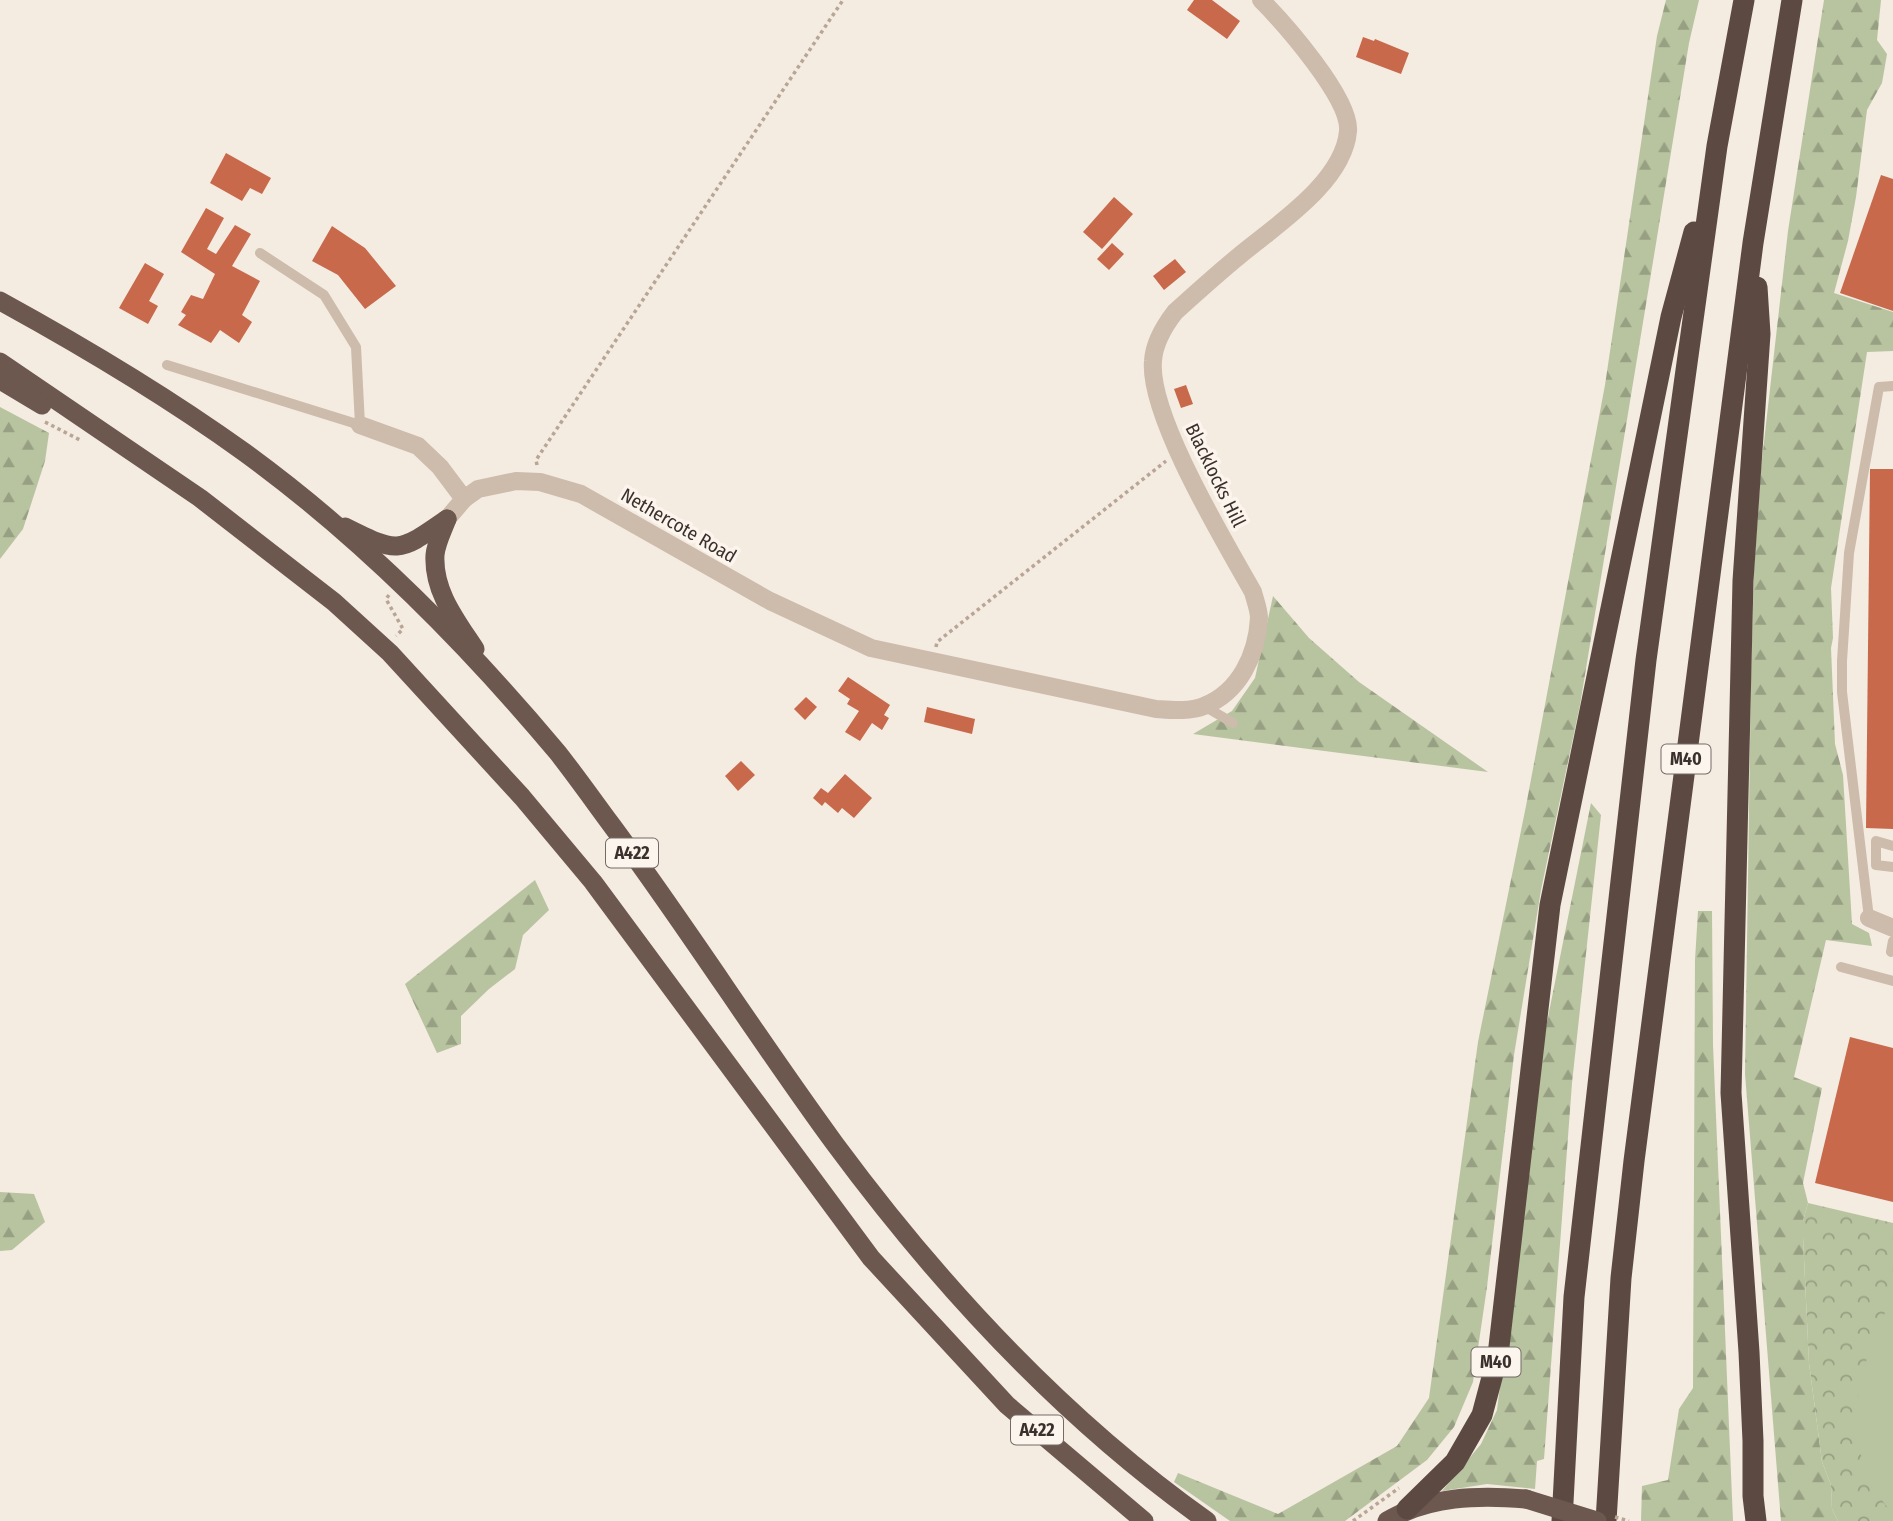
<svg xmlns="http://www.w3.org/2000/svg" width="1893" height="1521" viewBox="0 0 1893 1521" font-family="'Fira Sans Condensed',sans-serif">
<style>
.forest{fill:url(#forest-firs)}
.park{fill:url(#park-crowns)}
.pitch{fill:#b8c4a0}
.building{fill:#c8694b}
.lines{fill:none;stroke-linecap:round;stroke-linejoin:round}
.path{stroke:#b9a596;stroke-width:3.5;stroke-dasharray:3.5 3.5;stroke-linecap:butt}
.service{stroke:#cdbbac;stroke-width:10}
.minor{stroke:#cdbbac;stroke-width:18}
.trunk{stroke:#6c584f;stroke-width:19}
.motorway{stroke:#5c4a42;stroke-width:21}
.path-bridge{stroke:#b9a596;stroke-width:3.5;stroke-dasharray:3.5 3.5;stroke-linecap:butt}
.trunk-bridge{stroke:#6c584f;stroke-width:19}
.labels{text-anchor:middle;stroke-width:7;stroke-linejoin:round;paint-order:stroke}
.shield{fill:#fbf5ee;stroke:#756b66;stroke-width:2}
.shield-label{font-size:18px;font-weight:bold;fill:#3b302b}
.street-label{font-size:19px;fill:#3b302b;stroke:#fbf5ee}
</style>
<defs>
<pattern id="forest-firs" width="22" height="20" patternUnits="userSpaceOnUse" patternTransform="scale(1.75)"><rect width="22" height="20" fill="#b8c4a0"/><path d="M5 1l3.5 6h-7zM16 11l3.5 6h-7z" fill="#97a083"/></pattern>
<pattern id="park-crowns" width="20" height="18" patternUnits="userSpaceOnUse" patternTransform="scale(1.75)"><rect width="20" height="18" fill="#b8c4a0"/><path d="M2 6a3 3 0 1 1 6 0M12 15a3 3 0 1 1 6 0" fill="none" stroke="#97a083"/></pattern>
</defs>
<rect width="100%" height="100%" fill="#f4ebe1"/>
<!-- forest -->
<g class="forest">
<polygon points="1666,0 1699,0 1689,43 1580,705 1541,890 1514,1055 1487,1287 1473,1382 1454,1427 1427,1460 1345,1521 1230,1521 1174,1482 1178,1473 1278,1514 1397,1446 1429,1398 1478,1042 1526,806 1605,385 1657,36"/>
<polygon points="1824,0 1881,0 1877,40 1887,54 1882,83 1867,110 1856,197 1848,241 1834,293 1893,312 1893,351 1867,352 1831,588 1833,638 1831,648 1835,744 1843,775 1852,924 1869,933 1872,946 1826,940 1794,1077 1822,1088 1803,1183 1808,1203 1803,1221 1803,1238 1809,1363 1822,1462 1831,1485 1832,1509 1838,1521 1781,1521 1745,1074 1751,677 1754,570 1761,468 1788,231"/>
<polygon points="0,407 49,433 45,461 23,529 0,559"/>
<polygon points="1273,596 1309,638 1359,682 1488,772 1193,734 1232,711 1255,678"/>
<polygon points="1591,803 1601,815 1572,1083 1544,1459 1537,1461 1535,1489 1487,1484 1442,1491 1481,1444 1497,1410 1546,1027"/>
<polygon points="535,880 549,910 523,935 515,969 489,989 461,1016 461,1044 437,1053 405,984"/>
<polygon points="1698,911 1712,911 1713,1045 1733,1521 1641,1521 1642,1486 1668,1480 1679,1409 1693,1388 1695,960"/>
<polygon points="0,1192 34,1194 45,1222 12,1250 0,1251"/>
</g>
<!-- park -->
<polygon class="park" points="1808,1203 1893,1223 1893,1521 1838,1521 1832,1509 1831,1485 1822,1462 1809,1363 1803,1237 1803,1221"/>
<!-- pitch -->
<path class="pitch" d="M 1893,1294 L 1893,1512 C 1882,1504 1878,1493 1872,1481 C 1837,1417 1867,1355 1893,1294 Z"/>
<!-- building -->
<g class="building">
<polygon points="1194,0 1212,0 1240,21 1227,39 1187,10"/>
<polygon points="1363,37 1374,41 1375,39 1409,53 1401,74 1356,57"/>
<polygon points="226,153 271,178 262,194 250,188 242,201 210,183"/>
<polygon points="1881,175 1893,179 1893,311 1840,293"/>
<polygon points="1114,197 1133,214 1102,249 1083,232"/>
<polygon points="206,208 224,218 207,249 216,254 235,225 251,234 232,266 260,281 242,315 252,322 239,343 220,330 211,343 178,325 186,315 181,312 191,295 203,299 215,274 181,252"/>
<polygon points="332,226 365,248 396,286 365,309 338,275 312,261"/>
<polygon points="1112,243 1124,254 1109,270 1097,259"/>
<polygon points="1175,259 1186,272 1164,290 1153,276"/>
<polygon points="145,263 164,274 149,301 158,306 148,324 119,308"/>
<polygon points="1186,385 1193,404 1181,408 1174,389"/>
<polygon points="1870,469 1893,469 1893,829 1866,828"/>
<polygon points="848,677 890,705 884,715 889,718 882,730 872,723 860,741 845,732 859,711 847,704 850,699 838,691"/>
<polygon points="806,697 817,707 805,720 794,709"/>
<polygon points="927,707 975,719 972,734 924,722"/>
<polygon points="741,761 755,775 738,791 725,776"/>
<polygon points="845,774 872,798 854,818 842,808 838,813 825,802 822,806 813,798 821,788 828,793"/>
<polygon points="1850,1037 1893,1048 1893,1202 1815,1183"/>
</g>
<g class="lines">
<!-- path -->
<g class="path">
<polyline points="45,422 82,441"/>
<polyline points="537,465 536,460 843,0"/>
<polyline points="389,595 386,599 403,629 396,636"/>
<polyline points="936,647 937,642 1166,461"/>
<polyline points="1353,1521 1399,1488"/>
</g>
<!-- service -->
<g class="service">
<polyline points="167,365 360,425 356,347 324,295 260,253"/>
<polyline points="1204,706 1233,723"/>
<polyline points="1893,846 1876,841 1876,865 1893,867"/>
<polyline points="1869,918 1842,692 1842,661 1849,553 1879,387 1893,386"/>
<polyline points="1891,952 1893,941"/>
<polyline points="1841,967 1893,981"/>
</g>
<!-- minor -->
<g class="minor">
<polyline points="360,425 418,446 440,467 464,499"/>
<path d="M 447,519 L 464,499 L 478,489 L 516,481 L 540,482 L 581,494 L 770,601 L 871,648 L 1156,709 C 1171,710 1190,712 1204,706 C 1240,692 1257,654 1259,618 C 1259,610 1255,600 1253,592 C 1225,542 1148,415 1153,361 C 1154,344 1165,325 1175,312 C 1196,293 1217,274 1239,256 C 1275,226 1344,182 1348,131 C 1351,99 1284,23 1261,0"/>
<polyline points="1869,918 1893,928"/>
</g>
<!-- trunk -->
<g class="trunk">
<path d="M 0,301 C 84,347 166,396 244,452 C 361,537 466,643 558,753 C 576,776 593,800 610,823 C 688,928 758,1039 835,1144 C 940,1286 1063,1419 1207,1521"/>
<polyline points="0,362 200,498 334,602 390,653 522,797 593,882 871,1258 1007,1405 1144,1521"/>
<polyline points="0,380 42,405"/>
<path d="M 447,519 C 443,530 436,543 435,555 C 433,591 456,620 475,649"/>
<path d="M 345,527 C 399,554 398,553 447,519"/>
<path d="M 1387,1521 C 1429,1496 1478,1495 1526,1499"/>
</g>
<!-- motorway -->
<g class="motorway">
<polyline points="1407,1509 1455,1462 1482,1415 1498,1355 1550,905 1671,317 1694,232"/>
<polyline points="1562,1521 1574,1297 1646,660 1717,146 1744,0"/>
<polyline points="1606,1521 1621,1278 1634,1161 1753,243 1792,0"/>
<polyline points="1756,1521 1753,1496 1753,1441 1749,1352 1731,1093 1743,581 1760,334 1757,287"/>
</g>
<!-- path-bridge -->
<polyline class="path-bridge" points="1615,1517 1629,1521"/>
<!-- trunk-bridge -->
<polyline class="trunk-bridge" points="1526,1499 1597,1521"/>
</g>
<g class="labels">
<!-- shield labels -->
<g class="shield">
<rect x="1661.5" y="744.5" width="49" height="29" rx="5"/>
<rect x="606" y="838.5" width="52" height="29" rx="5"/>
<rect x="1471.5" y="1347.5" width="49" height="29" rx="5"/>
<rect x="1011" y="1415.5" width="52" height="29" rx="5"/>
</g>
<g class="shield-label">
<text x="1686" y="765">M40</text>
<text x="632" y="859">A422</text>
<text x="1496" y="1368">M40</text>
<text x="1037" y="1436">A422</text>
</g>
<!-- street labels -->
<g class="street-label">
<text transform="translate(1216 475) rotate(64)" y="7">Blacklocks Hill</text>
<text transform="translate(679 525) rotate(30)" y="7">Nethercote Road</text>
</g>
</g>
</svg>
